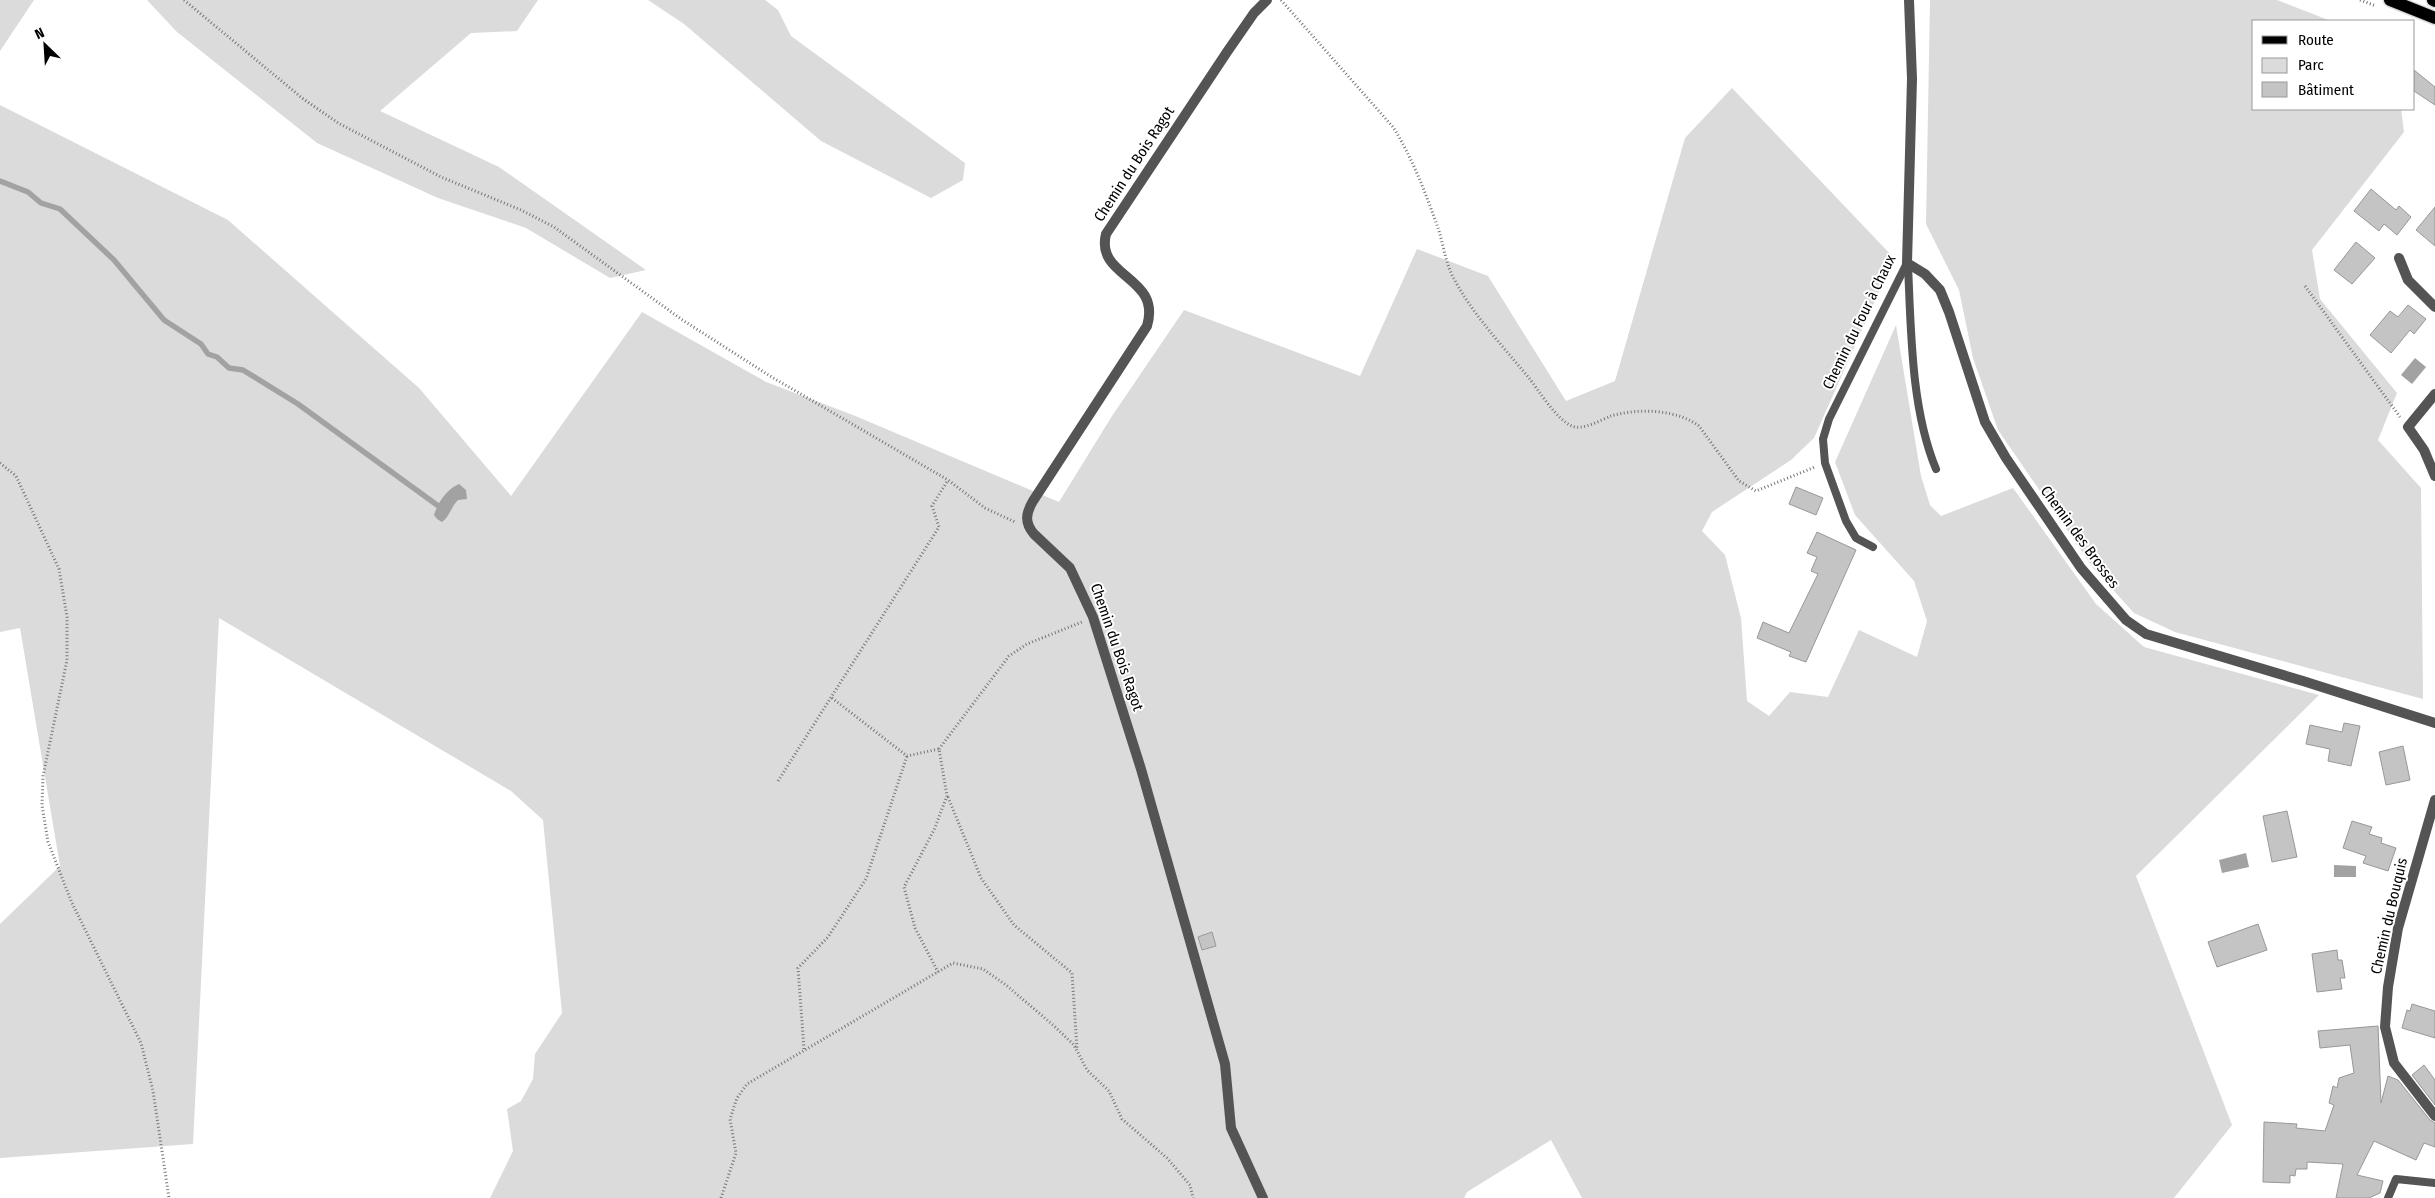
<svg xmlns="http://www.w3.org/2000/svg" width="2435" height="1198" viewBox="0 0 2435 1198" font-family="'Fira Sans Condensed',sans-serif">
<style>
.green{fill:#dbdbdb}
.water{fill:#a2a2a2}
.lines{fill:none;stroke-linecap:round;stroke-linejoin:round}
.stream{stroke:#a2a2a2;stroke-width:5.5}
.building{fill:#c4c4c4;stroke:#989898}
.primary-casing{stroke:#dbdbdb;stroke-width:15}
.path{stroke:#767676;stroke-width:3;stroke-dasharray:1 2.5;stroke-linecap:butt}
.lane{stroke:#545454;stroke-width:8}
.street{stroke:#545454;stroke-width:10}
.primary{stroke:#000;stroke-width:12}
.labels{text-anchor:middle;stroke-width:4;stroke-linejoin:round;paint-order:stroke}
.street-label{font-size:15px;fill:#000;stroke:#fff}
</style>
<rect width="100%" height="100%" fill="#fff"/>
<!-- green -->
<g class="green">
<polygon points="0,0 34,0 0,51"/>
<polygon points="147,0 538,0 517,31 471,33 380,111 499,167 646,270 610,278 526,228 438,198 317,143 177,32"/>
<polygon points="648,0 765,0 778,10 791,36 965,163 963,180 931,198 821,141 684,24"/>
<polygon points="1930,0 2277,0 2331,21 2254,21 2254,109 2401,109 2404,132 2312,250 2320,299 2397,393 2378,440 2421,488 2423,699 2175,632 2134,613 2094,569 1998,430 1973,358 1959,290 1926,224"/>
<polygon points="1732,88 1894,258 1814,438 1791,460 1712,512 1702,531 1725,555 1741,618 1747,701 1769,716 1790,692 1828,697 1859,630 1917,657 1927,621 1914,581 1855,515 1835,462 1896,325 1921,476 1930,505 1941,516 2013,488 2096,604 2144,647 2319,695 2136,876 2232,1125 2174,1198 1582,1198 1551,1140 1467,1192 1464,1198 490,1198 513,1151 507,1109 521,1101 533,1079 535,1054 562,1013 543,820 511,791 219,618 193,1144 0,1158 0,924 60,866 20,628 0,632 0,105 228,220 419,388 511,496 642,312 766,382 853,415 1059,502 1112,416 1184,310 1360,376 1417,249 1488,276 1566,401 1615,381 1685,138"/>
</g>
<!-- water -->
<g class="water">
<polygon points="2415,358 2426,367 2412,384 2401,375"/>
<path d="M 459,484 L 466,490 L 467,499 L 458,500 C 451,507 450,516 442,522 L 437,519 L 434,515 C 438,502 447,489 459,484 Z"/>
<polygon points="2246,853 2249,867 2222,873 2219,860"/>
<polygon points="2334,865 2356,866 2356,877 2334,877"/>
</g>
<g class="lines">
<!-- stream -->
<polyline class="stream" points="0,181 28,192 41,203 60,209 114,260 164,320 201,344 208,354 217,357 229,368 243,370 298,404 437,505"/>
</g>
<!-- building -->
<g class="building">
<polygon points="2414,70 2435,87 2435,105 2414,91"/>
<polygon points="2371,189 2396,210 2399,206 2411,217 2397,235 2384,224 2379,231 2354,211"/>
<polygon points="2435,207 2435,246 2416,230"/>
<polygon points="2356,242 2375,258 2352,284 2334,270"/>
<polygon points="2408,305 2426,319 2414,334 2410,330 2391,353 2370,335 2390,311 2398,317"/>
<polygon points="1796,487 1823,498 1816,515 1789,504"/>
<polygon points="1817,532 1856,550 1806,662 1789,656 1791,652 1757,638 1763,622 1789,633 1818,574 1811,571 1817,557 1807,553"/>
<polygon points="2344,723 2360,726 2351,766 2328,761 2330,749 2306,744 2310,725 2342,732"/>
<polygon points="2403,746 2410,780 2386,785 2379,752"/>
<polygon points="2287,811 2297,857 2272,862 2263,816"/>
<polygon points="2352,821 2372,827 2369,834 2382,838 2381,843 2396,848 2388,871 2363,863 2366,856 2343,848"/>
<polygon points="2258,924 2267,950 2217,967 2208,942"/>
<polygon points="1212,932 1216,946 1202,950 1198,937"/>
<polygon points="2337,950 2338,960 2342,960 2345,978 2340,978 2342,989 2317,992 2312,954"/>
<polygon points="2412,1004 2435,1011 2435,1038 2402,1028 2407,1010 2410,1011"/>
<polygon points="2378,1026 2381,1103 2388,1076 2398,1080 2430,1120 2435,1123 2435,1147 2424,1143 2416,1160 2374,1141 2357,1175 2383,1181 2380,1193 2369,1198 2336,1198 2343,1164 2307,1162 2307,1169 2296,1169 2295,1176 2290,1175 2290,1183 2263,1182 2264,1122 2297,1124 2296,1128 2325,1131 2334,1105 2329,1103 2333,1086 2337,1088 2339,1078 2354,1073 2350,1045 2320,1048 2318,1031"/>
<polygon points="2424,1065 2435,1080 2435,1105 2412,1075"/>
</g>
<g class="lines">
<!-- primary casing -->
<g class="primary-casing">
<g id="primary">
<polyline points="2390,0 2435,18"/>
<polyline points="2433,0 2435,1"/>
</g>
</g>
<!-- path -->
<g class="path">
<polyline points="184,0 302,98 338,123 441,177 521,210 554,227 681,319 770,376 948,480 985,508 1015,522"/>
<path d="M 1281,0 L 1393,127 C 1412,157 1426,194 1438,228 C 1443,243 1445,260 1452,275 C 1471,313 1502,345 1529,378 C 1539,391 1557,420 1572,426 C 1582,431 1601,420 1611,416 C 1638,408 1676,409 1699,426 L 1739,481 L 1756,491 L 1815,467"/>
<polyline points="2360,0 2376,6"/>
<polyline points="2305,286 2400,417"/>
<polyline points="0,463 16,476 59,569 67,617 67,660 43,776 42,805 48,842 72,903 141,1043 153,1091 169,1198"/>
<polyline points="832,698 907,756 939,749 947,796 934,830 904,887 915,928 938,972"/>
<polyline points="939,749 1009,656 1027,644 1082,622"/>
<polyline points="778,781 939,527 932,506 948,480"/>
<polyline points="948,797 981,878 1014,925 1072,973 1077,1049"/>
<polyline points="804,1049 798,968 828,937 866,879 907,756"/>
<polyline points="721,1198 736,1153 730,1119 737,1098 747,1084 953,963 983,969 1006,985 1053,1025 1074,1045 1087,1070 1109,1091 1122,1119 1167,1158 1190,1185 1193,1198"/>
</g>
<!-- lane -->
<g class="lane">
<path d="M 1908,265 C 1911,330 1911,409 1936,469"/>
<polyline points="1873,547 1856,538 1846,521 1825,463 1823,439 1829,419 1907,263"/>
<polyline points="2388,1198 2396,1179 2435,1183"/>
</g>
<!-- street -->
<g class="street">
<polyline points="1909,0 1912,79 1907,263 1925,274 1940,290 1949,312 1985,422 2006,458 2081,568 2126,620 2146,634 2303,681 2435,723"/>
<polyline points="2399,258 2408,280 2435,307"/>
<polyline points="2435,394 2408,427 2424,450 2435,476"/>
<polyline points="2435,800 2398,928 2388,987 2385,1027 2394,1063 2435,1116"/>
<path d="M 1263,1198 L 1231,1128 L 1225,1064 L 1141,769 L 1093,617 L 1070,568 L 1034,534 C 1024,522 1026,513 1033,501 L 1147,326 C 1162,276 1095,278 1106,234 L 1227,52 L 1254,13 L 1267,0"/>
</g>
<!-- primary -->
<use href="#primary" class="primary"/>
</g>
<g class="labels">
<!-- street labels -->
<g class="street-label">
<text transform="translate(1134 164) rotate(-57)" y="5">Chemin du Bois Ragot</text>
<text transform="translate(1859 322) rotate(-64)" y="5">Chemin du Four à Chaux</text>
<text transform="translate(2080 537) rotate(54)" y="5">Chemin des Brosses</text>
<text transform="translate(1117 647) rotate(71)" y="5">Chemin du Bois Ragot</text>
<text transform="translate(2389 916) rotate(-77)" y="5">Chemin du Bouquis</text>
</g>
</g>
<!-- legend -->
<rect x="2252" y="20" width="162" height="90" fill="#ffffff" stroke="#999999"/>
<rect x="2262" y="36" width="25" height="8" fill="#000000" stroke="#999999"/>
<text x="2298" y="45" font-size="15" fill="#000000">Route</text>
<rect x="2262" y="58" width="25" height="15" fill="#dbdbdb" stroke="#999999"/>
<text x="2298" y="70" font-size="15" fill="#000000">Parc</text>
<rect x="2262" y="82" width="25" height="15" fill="#c4c4c4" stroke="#999999"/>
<text x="2298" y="95" font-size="15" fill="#000000">Bâtiment</text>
<!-- north arrow -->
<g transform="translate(45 45) rotate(335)" stroke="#ffffff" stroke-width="4" paint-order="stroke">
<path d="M0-4L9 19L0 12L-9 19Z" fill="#000000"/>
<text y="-8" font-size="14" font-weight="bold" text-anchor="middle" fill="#000000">N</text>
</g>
</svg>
